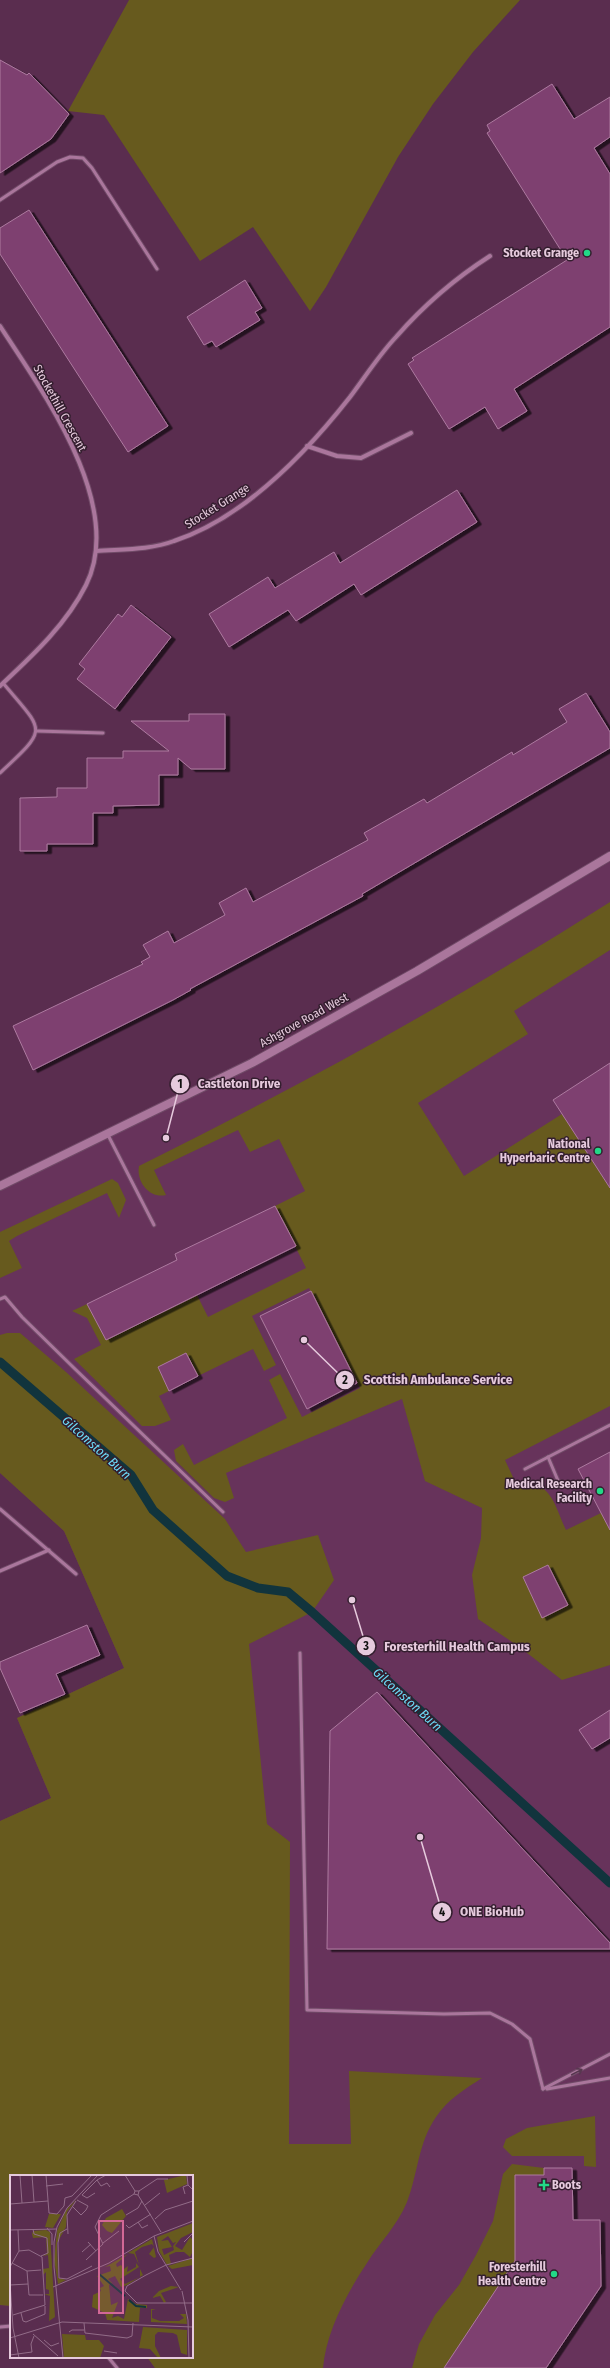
<svg xmlns="http://www.w3.org/2000/svg" width="610" height="2368" viewBox="0 0 610 2368" font-family="'Fira Sans Condensed',sans-serif">
<style>
.built{fill:#67335b}
.green{fill:#675a1e}
.lines{fill:none;stroke-linecap:round;stroke-linejoin:round}
.stream{stroke:#11343d;stroke-width:9}
.building{fill:#7e406f;stroke:#ad7aa0;filter:url(#shadow)}
.lane-casing{stroke:#704a67;stroke-width:5}
.street-casing{stroke:#704a67;stroke-width:6}
.secondary-casing{stroke:#704a67;stroke-width:10}
.lane{stroke:#aa769c;stroke-width:3}
.street{stroke:#aa769c;stroke-width:4}
.secondary{stroke:#aa769c;stroke-width:8}
.oneway{stroke:#57384f}
.poi-dot{fill:#22d887;stroke:#331e2e;stroke-width:1.5}
.labels{text-anchor:middle;stroke-width:3;stroke-linejoin:round;paint-order:stroke}
.poi-label{font-size:12px;font-weight:bold;fill:#e6cadd;stroke:#331e2e;text-anchor:end}
.street-label{font-size:12px;fill:#e6cadd;stroke:#331e2e}
.water-label{font-size:13px;font-style:italic;fill:#6bdbf7;stroke:#331e2e}
.inset-river{fill:none;stroke:#11343d;stroke-width:2}
.inset-road{fill:none;stroke:#926c88;stroke-width:1}
.view{fill:#d26896;fill-opacity:0.15;stroke:#d26896;stroke-width:2}
.inset-edge{fill:none;stroke:#e6cadd;stroke-width:2}
.leader{fill:none;stroke:#e6cadd;stroke-width:1.5}
.callout-dot{fill:#e6cadd;stroke:#331e2e;stroke-width:1.5}
.mark-label{font-size:12px;text-anchor:middle;font-weight:bold;fill:#111}
.callout-label{font-size:13px;text-anchor:middle;font-weight:bold;fill:#e6cadd;stroke:#331e2e;stroke-width:3;stroke-linejoin:round;paint-order:stroke}
</style>
<defs>
<filter id="shadow"><feDropShadow dx="4.5" dy="2.5" stdDeviation="0" flood-color="#0009"/></filter>
</defs>
<rect width="100%" height="100%" fill="#5a2d4f"/>
<!-- built -->
<polygon class="built" points="610,856 610,2368 155,2368 147,2357 192,2357 192,2176 11,2176 11,2306 0,2305 0,1821 51,1798 17,1718 124,1668 64,1531 0,1473 0,1187 252,1063"/>
<!-- green -->
<g class="green">
<polygon points="129,0 520,0 473,52 433,104 398,157 326,287 310,311 253,227 200,261 104,115 68,111"/>
<path d="M 610,902 L 610,950 L 514,1011 L 528,1034 L 418,1103 L 464,1176 L 562,1114 L 610,1188 L 610,1406 L 505,1460 L 518,1488 C 550,1475 555,1507 566,1530 L 601,1513 L 610,1530 L 610,1665 L 562,1680 L 518,1646 L 478,1619 L 472,1575 L 481,1538 L 482,1508 L 425,1481 L 402,1399 L 226,1473 L 234,1498 L 225,1502 L 214,1498 L 176,1461 L 174,1450 L 183,1444 L 194,1465 L 287,1418 L 269,1380 L 280,1374 L 302,1417 L 360,1388 L 309,1288 L 252,1316 L 276,1365 L 264,1371 L 253,1349 L 198,1376 L 186,1353 L 158,1367 L 169,1391 L 159,1396 L 171,1420 L 155,1426 L 142,1426 L 74,1359 L 101,1345 L 87,1318 L 72,1311 L 87,1304 L 106,1340 L 197,1295 L 208,1317 L 306,1268 L 275,1206 L 305,1191 L 279,1139 L 250,1152 L 238,1130 L 154,1170 L 166,1195 C 150,1199 136,1182 139,1166 C 300,1086 458,999 610,902 Z"/>
<polygon points="112,1179 118,1183 126,1200 119,1218 107,1193 17,1236 9,1241 22,1268 0,1278 0,1232"/>
<path d="M 7,1333 L 20,1333 L 66,1372 L 225,1519 L 246,1552 L 318,1535 L 334,1580 L 312,1612 L 249,1644 L 267,1824 L 290,1842 L 289,2144 L 351,2144 L 349,2071 L 482,2078 C 465,2089 447,2100 436,2117 C 418,2143 418,2174 407,2202 C 397,2226 380,2242 367,2263 C 347,2293 326,2332 323,2368 L 155,2368 L 147,2357 L 192,2357 L 192,2176 L 11,2176 L 11,2306 L 0,2305 L 0,1821 L 51,1798 L 17,1718 L 124,1668 L 64,1531 L 0,1473 L 0,1335 Z"/>
<polygon points="595,2116 596,2167 584,2166 584,2156 512,2156 503,2147 506,2139 527,2128"/>
<polygon points="512,2164 544,2168 544,2175 515,2175 515,2261 444,2368 412,2368 419,2344 435,2315 459,2285 476,2255 493,2221 503,2174"/>
</g>
<g class="lines">
<!-- stream -->
<polyline class="stream" points="0,1362 131,1475 153,1510 227,1576 258,1588 288,1592 312,1612 610,1883"/>
</g>
<!-- building -->
<g class="building">
<polygon points="0,60 27,75 29,73 69,114 51,139 0,173"/>
<polygon points="552,84 574,119 610,97 610,137 594,148 610,174 610,327 514,389 527,411 498,429 485,407 449,429 408,364 414,360 412,358 567,260 487,133 490,131 487,125"/>
<polygon points="29,210 168,426 128,452 0,254 0,228"/>
<polygon points="245,280 262,308 255,312 260,320 216,347 212,341 204,345 187,317"/>
<polygon points="457,490 477,522 361,595 354,584 296,621 288,610 229,647 209,614 268,577 275,588 334,552 340,563"/>
<polygon points="131,605 171,637 115,709 77,679 85,669 79,664 118,614 122,617"/>
<polygon points="586,693 610,732 610,748 362,894 363,896 190,989 191,990 173,1000 33,1070 13,1026 143,964 141,962 150,957 143,945 168,931 174,943 225,915 219,903 246,888 253,902 368,840 364,833 424,799 427,803 512,752 513,755 567,722 559,709"/>
<polygon points="189,714 225,714 225,769 191,769 178,758 178,775 159,775 159,805 113,806 113,813 93,813 93,844 47,844 47,851 20,851 20,798 57,797 57,788 87,788 87,758 123,758 123,751 169,751 131,721 189,721"/>
<polygon points="610,1063 610,1188 553,1100"/>
<polygon points="275,1206 296,1246 106,1340 87,1304 177,1260 175,1254"/>
<polygon points="311,1291 357,1383 307,1409 260,1316"/>
<polygon points="186,1353 198,1376 169,1391 158,1367"/>
<polygon points="610,1452 610,1530 578,1469"/>
<polygon points="548,1565 568,1605 542,1618 523,1577"/>
<polygon points="87,1625 100,1655 56,1674 65,1694 20,1713 0,1668 0,1662"/>
<polygon points="377,1692 610,1943 610,1949 327,1949 330,1731"/>
<polygon points="610,1710 610,1738 592,1749 579,1730"/>
<polygon points="544,2168 572,2168 573,2220 600,2220 601,2286 546,2368 444,2368 515,2261 515,2175 544,2175"/>
</g>
<g class="lines">
<!-- lane casing -->
<g class="lane-casing">
<g id="lane">
<polyline points="0,200 57,162 70,157 83,158 92,168 157,269"/>
<polyline points="37,731 103,733"/>
<path d="M 0,773 C 49,727 45,733 3,683"/>
<polyline points="108,1135 154,1225"/>
<polyline points="0,1299 5,1297 22,1317 74,1368 223,1512"/>
<polyline points="548,1457 559,1483"/>
<polyline points="525,1469 610,1425"/>
<polyline points="0,1509 76,1574"/>
<polyline points="0,1571 49,1550"/>
<polyline points="300,1653 307,2010 444,2014 490,2013 512,2024 530,2039 543,2089"/>
<polyline points="543,2089 610,2054"/>
<polyline points="547,2089 610,2078"/>
<polyline points="0,2327 11,2326"/>
<polyline points="108,2357 117,2368"/>
</g>
</g>
<!-- street casing -->
<g class="street-casing">
<g id="street">
<path d="M 0,326 C 42,391 126,505 86,585 C 66,625 32,656 0,686"/>
<polyline points="307,446 337,456 361,458 411,433"/>
<path d="M 96,551 C 122,549 150,550 174,541 C 244,518 306,453 350,397 C 365,377 379,355 396,337 C 424,305 454,279 490,256"/>
</g>
</g>
<!-- secondary casing -->
<g class="secondary-casing">
<polyline id="secondary" points="0,1186 252,1063 417,971 610,856"/>
</g>
<!-- lane -->
<use href="#lane" class="lane"/>
<!-- street -->
<use href="#street" class="street"/>
<!-- secondary -->
<use href="#secondary" class="secondary"/>
</g>
<!-- one-way arrows -->
<defs><path id="oneway-shaft" d="M-6 0H5M1.5-3L5.5 0L1.5 3" fill="none" stroke-width="1.6" stroke-linecap="round" stroke-linejoin="round"/></defs>
<use class="oneway" href="#oneway-shaft" transform="translate(577 2072) rotate(-28)"/>
<!-- markers -->
<g class="poi-dot">
<circle cx="587" cy="253" r="4"/>
<circle cx="598" cy="1151" r="4"/>
<circle cx="600" cy="1491" r="4"/>
<path d="M542 2179h4v4h4v4h-4v4h-4v-4h-4v-4h4z"/>
<circle cx="554" cy="2274" r="4"/>
</g>
<g class="labels">
<!-- poi labels -->
<g class="poi-label">
<text x="579" y="257">Stocket Grange</text>
<text x="590" y="1148">National<tspan x="590" dy="14">Hyperbaric Centre</tspan></text>
<text x="592" y="1488">Medical Research<tspan x="592" dy="14">Facility</tspan></text>
<text x="552" y="2189" text-anchor="start">Boots</text>
<text x="546" y="2271">Foresterhill<tspan x="546" dy="14">Health Centre</tspan></text>
</g>
<!-- street labels -->
<g class="street-label">
<text transform="translate(60 408) rotate(61)" y="4">Stockethill Crescent</text>
<text transform="translate(217 506) rotate(-32)" y="4">Stocket Grange</text>
<text transform="translate(304 1020) rotate(-29)" y="4">Ashgrove Road West</text>
</g>
<!-- water labels -->
<g class="water-label">
<text transform="translate(97 1447) rotate(42)" y="5">Gilcomston Burn</text>
<text transform="translate(408 1699) rotate(42)" y="5">Gilcomston Burn</text>
</g>
</g>
<!-- overview -->
<g transform="translate(10 2175)">
<rect width="183" height="183" fill="#5a2d4f"/>
<path d="M 176,0 L 177,9 L 157,18 L 154,5 ZM 67,24 L 57,37 L 56,52 L 47,68 L 48,103 L 56,105 L 48,109 L 44,85 L 47,56 L 56,35 ZM 112,34 L 116,41 L 102,58 L 97,56 L 92,50 L 96,43 ZM 39,39 L 51,39 L 43,53 L 35,52 ZM 183,48 L 183,57 L 171,63 L 165,71 L 172,75 L 180,62 L 183,65 L 183,76 L 180,82 L 174,77 L 166,77 L 159,80 L 161,89 L 157,90 L 149,76 L 147,62 ZM 158,61 L 163,68 L 166,67 L 163,71 L 164,75 L 154,80 L 152,74 L 162,72 L 158,65 L 151,66 ZM 36,55 L 40,57 L 45,142 L 39,146 L 40,121 L 34,119 L 39,119 L 39,115 L 36,114 L 36,97 L 33,100 L 33,94 L 39,93 L 38,80 L 32,81 L 37,79 L 36,62 L 23,63 L 22,59 L 23,56 ZM 142,64 L 146,82 L 144,83 L 139,79 L 144,72 L 142,69 L 132,72 L 125,77 L 129,90 L 124,79 L 118,78 ZM 118,79 L 106,89 L 107,92 L 111,90 L 114,94 L 118,91 L 117,97 L 126,92 L 126,88 L 129,92 L 110,104 L 115,109 L 130,102 L 130,94 L 133,100 L 117,110 L 111,112 L 105,101 L 98,104 L 102,108 L 99,110 L 101,130 L 108,127 L 102,143 L 108,141 L 114,144 L 118,124 L 126,129 L 137,130 L 137,133 L 130,133 L 129,147 L 97,145 L 95,138 L 82,132 L 83,120 L 91,116 L 90,113 L 94,111 L 87,101 L 101,96 L 100,91 L 95,92 ZM 183,83 L 183,90 L 162,94 L 158,91 ZM 161,111 L 169,112 L 151,118 L 156,127 L 154,128 L 150,121 L 142,123 L 149,116 ZM 141,134 L 146,134 L 142,135 L 142,143 L 150,146 L 169,146 L 174,143 L 170,139 L 176,139 L 177,149 L 141,147 ZM 133,152 L 177,155 L 177,180 L 171,178 L 167,160 L 163,158 L 148,157 L 145,160 L 145,171 L 151,183 L 148,183 L 140,174 L 129,173 ZM 52,159 L 75,160 L 76,165 L 89,165 L 94,171 L 90,183 L 54,183 Z" fill="#675a1e" fill-rule="evenodd"/>
<path class="inset-river" d="M 89,99 L 115,121M 119,125 L 126,131 L 136,132"/>
<path class="inset-road" d="M 10,0 L 12,28M 22,0 L 24,27M 36,0 L 39,38 L 47,39 L 54,31 L 55,23 L 62,21 L 82,0M 115,0 L 125,16M 177,0 L 178,10 L 183,15M 87,5 L 91,11 L 97,8 L 100,12M 36,11 L 53,9M 129,16 L 147,4 L 158,4M 175,19 L 173,12 L 178,10M 72,20 L 87,5 L 96,0M 72,20 L 77,23 L 85,18M 128,20 L 151,57M 0,29 L 38,26M 135,30 L 150,18M 62,31 L 71,40 L 76,35 L 78,31 L 67,25M 116,40 L 128,33 L 132,26M 145,44 L 155,35 L 183,26M 128,47 L 132,53 L 138,50M 116,50 L 119,53 L 141,39M 37,53 L 42,59 L 42,70M 23,54 L 24,59 L 37,63 L 38,78 L 31,81M 57,54 L 50,58 L 48,68 L 49,103 L 57,104 L 82,91M 0,55 L 47,54M 58,59 L 57,40 L 66,26M 144,61 L 148,77 L 171,115M 78,67 L 86,76M 174,67 L 183,58M 93,68 L 109,56M 72,77 L 81,69M 183,83 L 156,90 L 136,100 L 117,111 L 115,116 L 127,128 L 183,128M 76,85 L 93,69 L 85,52 L 91,40 L 124,19 L 128,20 L 129,16 L 125,16 L 124,19M 2,88 L 17,96 L 31,95M 0,92 L 9,76 L 8,55M 17,96 L 19,120 L 33,120M 0,107 L 3,153 L 9,183M 0,110 L 18,109M 43,112 L 99,88 L 144,61 L 183,46M 172,116 L 178,145 L 179,183M 11,138 L 13,146 L 16,147 L 35,139 L 35,131M 3,140 L 35,130 L 32,82 L 19,75 L 9,76M 74,148 L 75,158 L 117,163 L 122,161 L 123,148M 59,157 L 62,155 L 74,155M 23,159 L 48,181M 0,163 L 52,147 L 183,152M 34,165 L 41,171 L 49,168M 94,176 L 107,178M 0,180 L 22,177 L 21,169 L 24,161M 53,183 L 44,92 L 44,67 L 47,52 L 57,33 L 88,0"/>
<path class="view" d="M 89,46 L 113,46 L 113,138 L 89,138 Z"/>
<rect width="183" height="183" class="inset-edge"/>
</g>
<!-- callouts -->
<path class="leader" d="M166 1138L180 1084M304 1340L345 1380M352 1600L366 1646M420 1837L442 1912"/>
<g class="callout-dot">
<circle cx="166" cy="1138" r="4"/>
<circle cx="304" cy="1340" r="4"/>
<circle cx="352" cy="1600" r="4"/>
<circle cx="420" cy="1837" r="4"/>
<circle cx="180" cy="1084" r="10"/>
<circle cx="345" cy="1380" r="10"/>
<circle cx="366" cy="1646" r="10"/>
<circle cx="442" cy="1912" r="10"/>
</g>
<g class="mark-label">
<text x="180" y="1088">1</text>
<text x="345" y="1384">2</text>
<text x="366" y="1650">3</text>
<text x="442" y="1916">4</text>
</g>
<g class="callout-label">
<text x="239" y="1088">Castleton Drive</text>
<text x="438" y="1384">Scottish Ambulance Service</text>
<text x="457" y="1651">Foresterhill Health Campus</text>
<text x="492" y="1916">ONE BioHub</text>
</g>
</svg>
